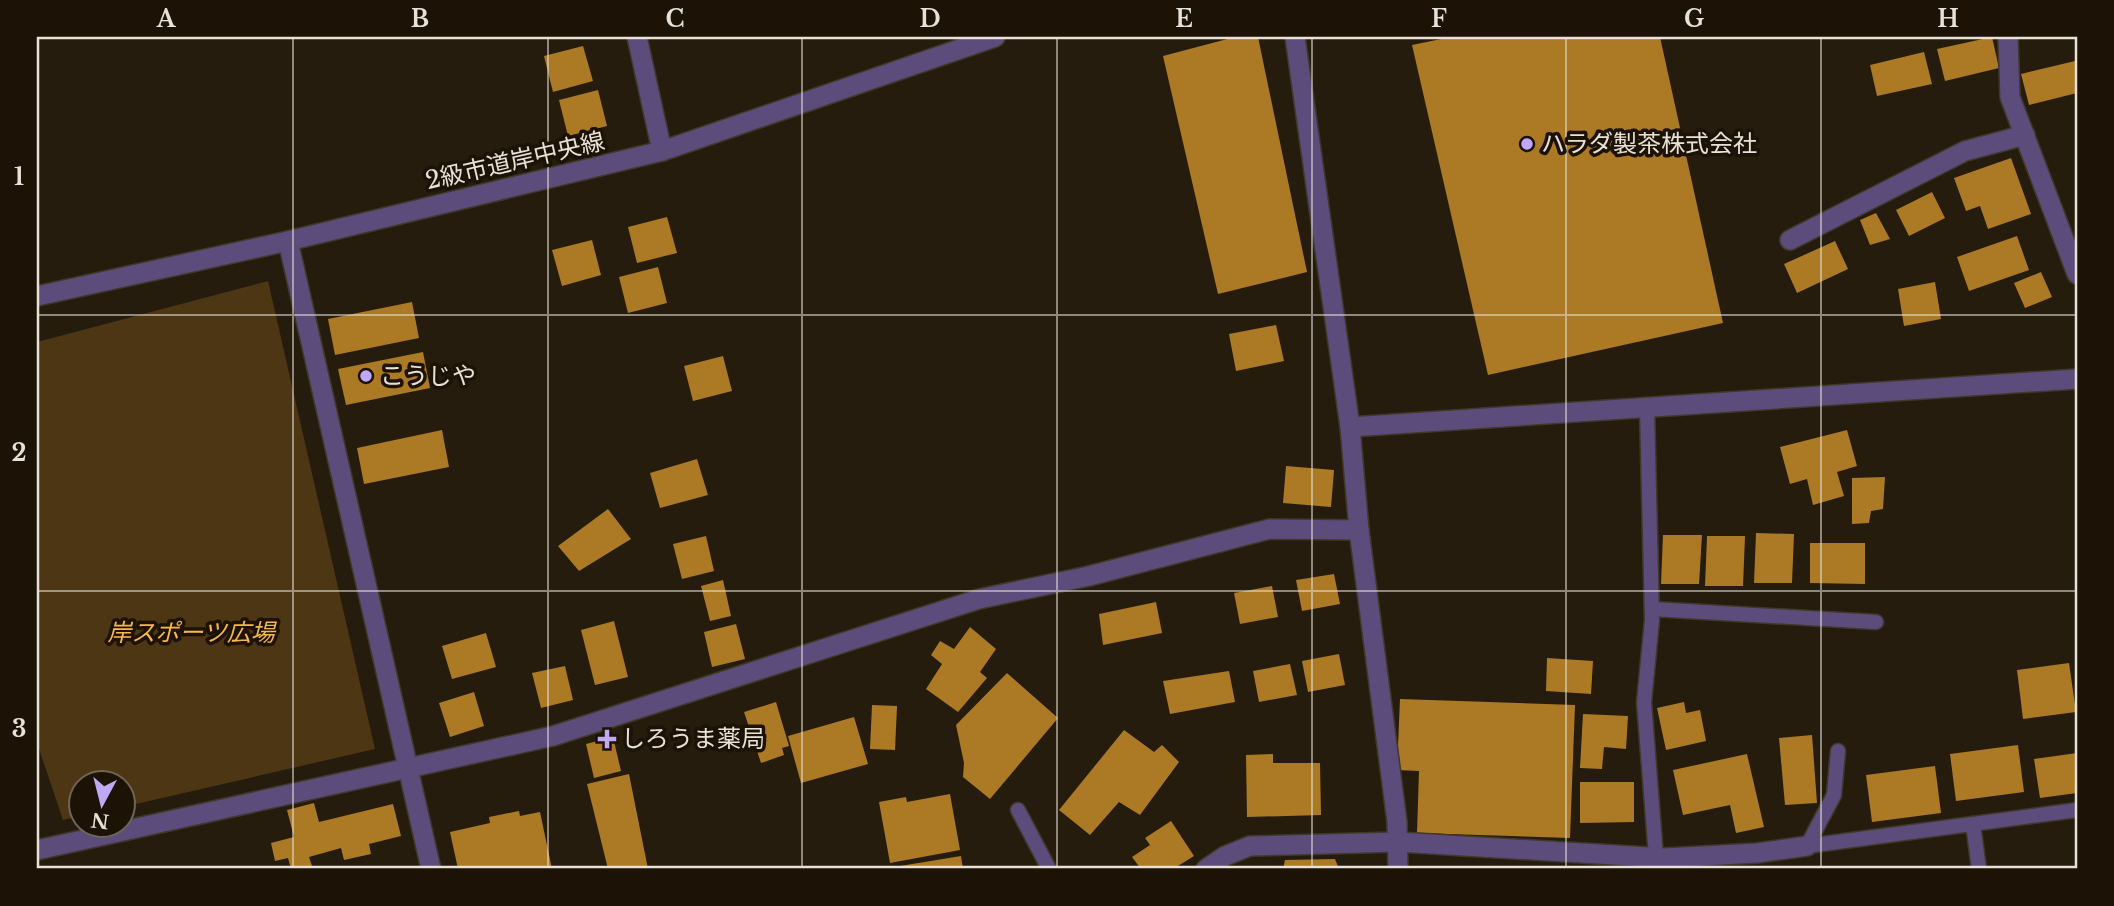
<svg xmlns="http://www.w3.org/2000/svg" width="2114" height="906" viewBox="0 0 2114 906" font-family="'Libre Baskerville','Noto Sans JP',serif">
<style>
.green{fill:#4c3614}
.building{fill:#ac7a24}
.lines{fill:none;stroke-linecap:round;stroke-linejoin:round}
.service-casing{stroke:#403829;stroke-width:17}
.minor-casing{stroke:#403829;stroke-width:22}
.tertiary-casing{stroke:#403829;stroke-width:22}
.service{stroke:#5b4c7c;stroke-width:14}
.minor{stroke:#5b4c7c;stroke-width:19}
.tertiary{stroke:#5b4c7c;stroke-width:19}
.grid{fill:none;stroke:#e8e1d8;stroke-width:2;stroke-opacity:0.55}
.poi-dot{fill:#bfa8f4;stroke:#1c1205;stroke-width:2.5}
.labels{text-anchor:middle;stroke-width:7;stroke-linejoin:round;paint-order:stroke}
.poi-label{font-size:24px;fill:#e8e1d8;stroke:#1c1205;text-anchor:start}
.street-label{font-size:24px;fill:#e8e1d8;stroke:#1c1205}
.park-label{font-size:24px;font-style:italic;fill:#fab647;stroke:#1c1205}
.neatline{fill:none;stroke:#e8e1d8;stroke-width:2.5}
.grid-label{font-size:23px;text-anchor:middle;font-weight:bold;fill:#e8e1d8}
</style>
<rect width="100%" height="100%" fill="#251c0d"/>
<!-- green -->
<polygon class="green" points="268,281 375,749 123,807 122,783 80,783 80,816 63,820 37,743 37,342"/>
<!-- building -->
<g class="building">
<polygon points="1235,37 1258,37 1307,272 1218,294 1163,56"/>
<polygon points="1451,37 1660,37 1723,323 1488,375 1412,45"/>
<polygon points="1992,37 1999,68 1945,81 1937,49"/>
<polygon points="583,46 593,81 553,92 544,56"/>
<polygon points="1924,52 1932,84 1877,96 1870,65"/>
<polygon points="2075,61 2077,93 2029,105 2021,74"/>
<polygon points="598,90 607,126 568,136 559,100"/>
<polygon points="2011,158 2031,214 1988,229 1980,206 1966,211 1954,178"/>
<polygon points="1932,192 1945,218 1909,236 1896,210"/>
<polygon points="1876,213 1890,239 1870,245 1860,220"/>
<polygon points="667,217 677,253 637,263 628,227"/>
<polygon points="2017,236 2029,270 1969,291 1957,257"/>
<polygon points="592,240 601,275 562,286 552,250"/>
<polygon points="1835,241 1848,269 1797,293 1784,264"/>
<polygon points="658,267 667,303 628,313 619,277"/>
<polygon points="2041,272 2052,297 2025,308 2014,283"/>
<polygon points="1935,282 1941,319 1904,326 1898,289"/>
<polygon points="412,302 419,338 335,355 328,319"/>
<polygon points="1276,325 1284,361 1236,371 1229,334"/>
<polygon points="423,352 430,388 346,405 338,369"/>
<polygon points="723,356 732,391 693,401 684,366"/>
<polygon points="442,430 449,467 364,484 357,448"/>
<polygon points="1847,430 1857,466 1837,472 1844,496 1813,505 1807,479 1790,484 1780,447"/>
<polygon points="697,459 708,495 660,508 650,473"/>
<polygon points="1286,466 1334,470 1331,507 1283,503"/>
<polygon points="1885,477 1883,509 1871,511 1869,523 1852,524 1852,478"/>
<polygon points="608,509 631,539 579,571 558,546"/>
<polygon points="1756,533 1794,534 1792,583 1754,583"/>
<polygon points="1663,535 1702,535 1699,584 1661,584"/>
<polygon points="706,536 714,571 682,579 673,544"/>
<polygon points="1707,536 1745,536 1743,586 1705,586"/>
<polygon points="1810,543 1865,543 1865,584 1810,583"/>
<polygon points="1334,574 1340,604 1302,611 1296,580"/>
<polygon points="723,580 731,616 710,621 701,586"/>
<polygon points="1272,586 1278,617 1240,624 1234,593"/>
<polygon points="1156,602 1162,633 1103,645 1099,614"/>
<polygon points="614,621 628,677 595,685 581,630"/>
<polygon points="736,624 745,659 712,667 704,632"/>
<polygon points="970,627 996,649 980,672 987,678 958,712 926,689 942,664 931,655 940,641 954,649"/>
<polygon points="486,633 496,667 452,679 442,646"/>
<polygon points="1339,654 1345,685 1308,692 1302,661"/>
<polygon points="1547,658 1593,661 1591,694 1546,691"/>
<polygon points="2069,663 2076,712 2023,719 2017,670"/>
<polygon points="1290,664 1297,695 1259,702 1253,671"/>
<polygon points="565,666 573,700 541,708 532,673"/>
<polygon points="1229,671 1235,702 1170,714 1163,681"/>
<polygon points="1007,673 1058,718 990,799 963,777 964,763 956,725"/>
<polygon points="474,692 484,726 450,737 439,703"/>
<polygon points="1400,699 1575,705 1570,838 1417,833 1419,771 1397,770"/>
<polygon points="776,702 789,746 782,748 784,755 761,763 744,712"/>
<polygon points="1684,702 1686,713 1700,710 1706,741 1666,750 1657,708"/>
<polygon points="872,705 897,706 895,750 870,749"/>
<polygon points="1583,714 1628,716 1626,749 1604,747 1602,769 1580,768"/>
<polygon points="854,717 868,764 801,783 788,736"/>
<polygon points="1124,730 1154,752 1162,745 1179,762 1140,815 1119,802 1090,835 1059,810"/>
<polygon points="1812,735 1817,803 1785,805 1779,738"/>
<polygon points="613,737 621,771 594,778 586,744"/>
<polygon points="2018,745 2024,792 1956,801 1950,754"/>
<polygon points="2077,753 2077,793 2040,798 2034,759"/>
<polygon points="1273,754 1273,763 1320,763 1321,815 1247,817 1246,755"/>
<polygon points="1747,754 1764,827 1736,833 1730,805 1683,815 1673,770"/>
<polygon points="1935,766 1941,813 1872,822 1866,775"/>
<polygon points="629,774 648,869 608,869 587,784"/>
<polygon points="1580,782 1634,782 1634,822 1580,823"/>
<polygon points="950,794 960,850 890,863 879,802 906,797 907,802"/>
<polygon points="314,803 319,822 393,804 401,836 369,844 371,854 344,860 341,848 309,857 313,869 291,869 288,858 275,861 271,843 294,837 287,810"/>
<polygon points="519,811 520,816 540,812 552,869 458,869 450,832 490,823 489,817"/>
<polygon points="1171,821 1194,856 1173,869 1141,869 1132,857 1150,845 1145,838"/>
<polygon points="961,856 963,869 900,869 900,866"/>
<polygon points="1335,859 1339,869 1283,869 1285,860"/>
</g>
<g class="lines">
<!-- service casing -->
<g class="service-casing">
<g id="service">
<polyline points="1647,407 1652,620 1644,702 1656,857"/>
<polyline points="1652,609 1876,622"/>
<polyline points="1018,810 1049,869"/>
<polyline points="1973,824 1979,869"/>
<polyline points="1807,846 2077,810"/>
<polyline points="1807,846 1834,795 1838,751"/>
</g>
</g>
<!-- minor casing -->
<g class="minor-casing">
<g id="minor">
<polyline points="637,37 662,151"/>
<polyline points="1295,37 1350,427 1359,530 1397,822 1398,869"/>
<polyline points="2008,37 2010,97 2077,274"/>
<polyline points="1790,240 1965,151 2025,135"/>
<polyline points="288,241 431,869"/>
<polyline points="1350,427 2077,379"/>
<polyline points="37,850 553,736 979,599 1089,576 1270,529 1359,530"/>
<polyline points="1206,869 1225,856 1250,846 1398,842 1665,858 1757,853 1807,846"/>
</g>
</g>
<!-- tertiary casing -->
<g class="tertiary-casing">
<polyline id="tertiary" points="37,296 288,241 662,151 995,37"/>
</g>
<!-- service -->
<use href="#service" class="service"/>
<!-- minor -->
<use href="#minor" class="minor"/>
<!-- tertiary -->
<use href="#tertiary" class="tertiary"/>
</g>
<!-- grid -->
<path class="grid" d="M 293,37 L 293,869M 548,37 L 548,869M 802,37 L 802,869M 1057,37 L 1057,869M 1312,37 L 1312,869M 1566,37 L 1566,869M 1821,37 L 1821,869M 37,315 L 2077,315M 37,591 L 2077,591"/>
<!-- markers -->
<g class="poi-dot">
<circle cx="1527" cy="144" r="7"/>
<circle cx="366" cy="376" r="7"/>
<path d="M603.5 728.5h7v7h7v7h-7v7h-7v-7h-7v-7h7z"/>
</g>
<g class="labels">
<!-- poi labels -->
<g class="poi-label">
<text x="1541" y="152">ハラダ製茶株式会社</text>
<text x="380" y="384">こうじや</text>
<text x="621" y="747">しろうま薬局</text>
</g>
<!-- street labels -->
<g class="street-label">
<text transform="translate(515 161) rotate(-13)" y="8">2級市道岸中央線</text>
</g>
<!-- park labels -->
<g class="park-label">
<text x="191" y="641">岸スポーツ広場</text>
</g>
</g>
<!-- border -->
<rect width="2114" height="906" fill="none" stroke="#1c1205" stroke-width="77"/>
<!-- north arrow -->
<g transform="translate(102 804) rotate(187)"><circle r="33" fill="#1c1205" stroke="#6e6559" stroke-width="2"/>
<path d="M0-5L12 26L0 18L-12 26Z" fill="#bfa8f4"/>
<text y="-10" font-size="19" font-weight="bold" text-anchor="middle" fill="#e8e1d8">N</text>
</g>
<rect x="38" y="38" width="2038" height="829" class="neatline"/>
<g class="grid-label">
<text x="166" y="27">A</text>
<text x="420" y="27">B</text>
<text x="675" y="27">C</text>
<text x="930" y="27">D</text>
<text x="1184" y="27">E</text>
<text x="1439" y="27">F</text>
<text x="1694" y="27">G</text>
<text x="1948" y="27">H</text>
<text x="19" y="185">1</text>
<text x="19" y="461">2</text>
<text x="19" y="737">3</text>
</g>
</svg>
